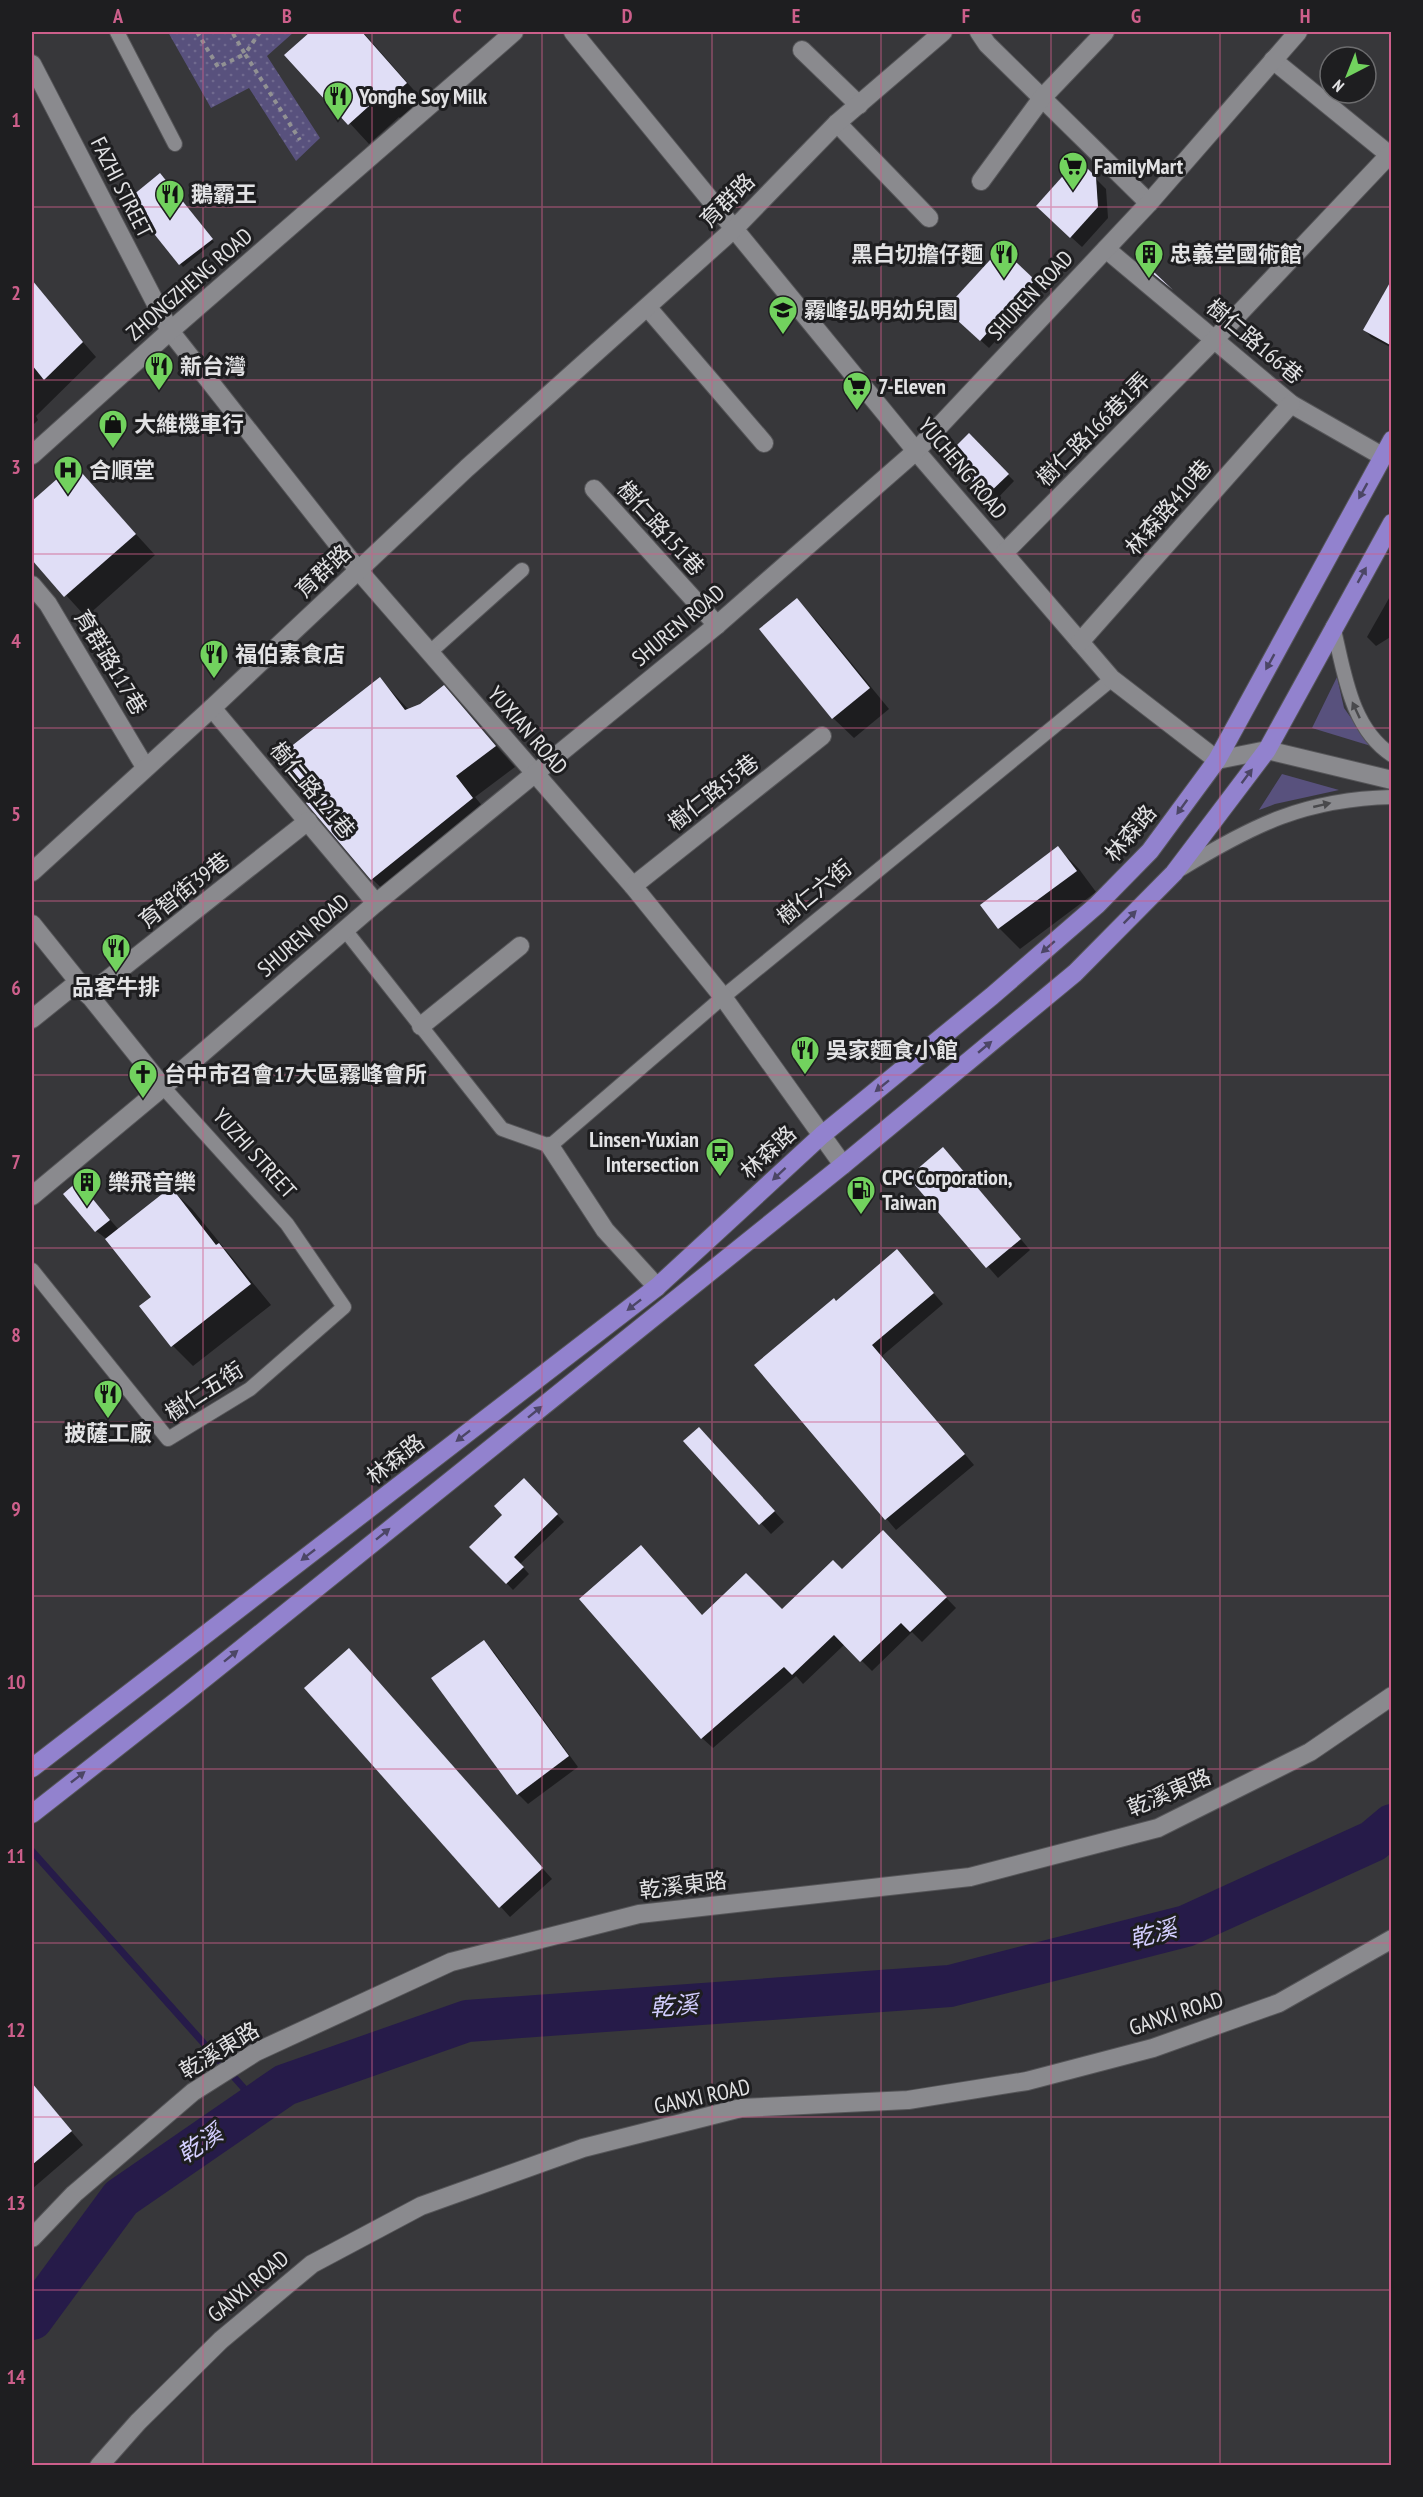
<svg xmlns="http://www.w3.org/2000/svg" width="1423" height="2497" viewBox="0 0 1423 2497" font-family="'PT Sans Narrow','Noto Sans TC',sans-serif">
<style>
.grass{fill:#58517d}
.park{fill:url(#park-dots)}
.shadow{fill:#0007}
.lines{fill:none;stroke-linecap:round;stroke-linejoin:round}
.stream{stroke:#261b49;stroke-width:7}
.river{stroke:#261b49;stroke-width:42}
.building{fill:#e0def6}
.service-casing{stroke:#555558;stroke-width:16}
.minor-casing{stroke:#555558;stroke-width:20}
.tertiary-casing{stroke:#555558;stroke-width:20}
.primary-casing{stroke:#555558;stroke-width:20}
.path{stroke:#919193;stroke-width:4;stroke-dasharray:4.5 4.5;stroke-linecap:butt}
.service{stroke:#8a8a8e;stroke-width:14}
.minor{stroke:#8a8a8e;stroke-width:18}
.tertiary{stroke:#8a8a8e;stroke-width:18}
.primary{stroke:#9282ce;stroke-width:18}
.oneway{fill:#4c4666}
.oneway2{fill:#49494c}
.grid{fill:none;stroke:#cd5f8b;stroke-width:1.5;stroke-opacity:0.55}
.labels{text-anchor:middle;stroke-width:6;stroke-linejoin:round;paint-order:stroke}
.poi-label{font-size:22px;font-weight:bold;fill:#e2e2e4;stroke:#1e1e20;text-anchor:start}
.street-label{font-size:22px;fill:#e2e2e4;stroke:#1e1e20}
.water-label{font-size:24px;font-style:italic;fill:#d3cefe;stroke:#1e1e20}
.neatline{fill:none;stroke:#cd5f8b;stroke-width:2}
.grid-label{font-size:20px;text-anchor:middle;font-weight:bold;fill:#cd5f8b}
</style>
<defs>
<pattern id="park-dots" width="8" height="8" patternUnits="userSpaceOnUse" patternTransform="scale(1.5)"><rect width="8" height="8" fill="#58517d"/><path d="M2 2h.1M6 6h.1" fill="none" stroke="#706a8f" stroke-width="1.8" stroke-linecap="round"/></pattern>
</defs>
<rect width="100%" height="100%" fill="#37373a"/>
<!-- grass -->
<g class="grass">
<polygon points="1337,677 1344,708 1371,746 1312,728"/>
<polygon points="1282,774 1339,790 1275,804 1259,810"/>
</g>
<!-- park -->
<polygon class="park" points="168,32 294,32 267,56 320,138 296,161 249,88 211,108"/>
<!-- shadow -->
<g class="shadow">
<polygon points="312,32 363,32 426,104 405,123 399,117 369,144 287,55"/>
<polygon points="1078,161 1106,189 1108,218 1082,247 1048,216"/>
<polygon points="163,178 214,242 183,267 129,200"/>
<polygon points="1001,250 1043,289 989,348 955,317"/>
<polygon points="1392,282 1392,348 1371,337 1365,330"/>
<polygon points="38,290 96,357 36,416 38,420 32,426 32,296"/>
<polygon points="969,435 1014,481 994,502 949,455"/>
<polygon points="74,466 155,555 86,617 32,558 32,503"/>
<polygon points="1392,593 1392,636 1376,646 1367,637"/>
<polygon points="796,600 817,621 889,709 854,738 833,718 761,629"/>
<polygon points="380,679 409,710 421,705 444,687 515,767 475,797 493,819 393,899 372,879 315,797"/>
<polygon points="1058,848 1079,869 1096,892 1020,949 999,928 982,905"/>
<polygon points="953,1159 1030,1250 998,1278 910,1177"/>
<polygon points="171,1189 192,1209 271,1305 193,1366 173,1346 141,1307 153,1297 108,1240 96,1231 65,1194 88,1194 119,1230"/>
<polygon points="907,1262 943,1304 882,1356 974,1465 896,1530 756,1365 836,1303"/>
<polygon points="709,1439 784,1522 771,1534 685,1441"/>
<polygon points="524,1480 564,1522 520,1564 529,1574 513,1590 472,1547 505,1515"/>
<polygon points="883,1532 956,1608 922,1642 912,1632 872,1671 845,1644 803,1684 796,1676 713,1748 702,1738 703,1617 782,1611 842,1571"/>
<polygon points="484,1642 494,1652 578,1767 528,1804 518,1794"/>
<polygon points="359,1661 552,1879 510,1917 500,1906"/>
<polygon points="40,2095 83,2145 32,2189 32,2102"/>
</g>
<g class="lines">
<!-- stream -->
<polyline class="stream" points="32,1851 258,2104"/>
<!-- river -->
<polyline class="river" points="32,2319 121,2198 285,2085 467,2021 950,1986 1186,1926 1373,1841 1392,1825"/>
</g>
<!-- building -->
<g class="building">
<polygon points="310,32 362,32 407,83 383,104 378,98 348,125 284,55"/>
<polygon points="1078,159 1096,177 1098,207 1070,238 1036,206"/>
<polygon points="160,173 213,239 179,265 127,200"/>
<polygon points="1001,248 1035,280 980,341 945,309"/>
<polygon points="1137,256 1173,290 1135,259"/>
<polygon points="1392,279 1392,346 1363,330"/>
<polygon points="32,280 83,342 44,380 32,365"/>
<polygon points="969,433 1009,474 986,496 947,455"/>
<polygon points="74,464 136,534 64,597 32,560 32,501"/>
<polygon points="797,598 870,688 832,719 759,629"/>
<polygon points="380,677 405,710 420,704 444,685 496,746 456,776 473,798 371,880 306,803 313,797 280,755"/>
<polygon points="1058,846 1077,871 998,929 980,905"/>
<polygon points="943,1147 1021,1239 986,1268 908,1177"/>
<polygon points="78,1181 110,1220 95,1232 63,1194"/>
<polygon points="171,1187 216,1245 219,1243 251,1284 171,1347 139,1306 151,1297 105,1239"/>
<polygon points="897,1249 934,1293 872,1345 965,1454 885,1520 754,1365 834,1298 836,1301"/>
<polygon points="699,1427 775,1511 759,1525 683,1441"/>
<polygon points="524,1478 558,1514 514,1557 524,1567 506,1584 469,1547 502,1515 494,1506"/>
<polygon points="883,1530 947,1597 910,1632 901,1623 860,1662 834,1635 792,1675 784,1667 701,1739 579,1599 641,1545 702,1615 746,1573 782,1609 833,1560 842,1569"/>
<polygon points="484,1640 569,1756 517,1795 431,1678"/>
<polygon points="349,1648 543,1868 499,1908 304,1688"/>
<polygon points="32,2083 72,2131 32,2165"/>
</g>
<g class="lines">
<!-- service casing -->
<g class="service-casing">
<g id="service">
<polyline points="117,32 175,144"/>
<path d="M 1333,626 C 1344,670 1350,728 1392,755"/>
<polyline points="429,653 522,570"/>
<path d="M 1181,869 C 1253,825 1305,799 1392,797"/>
<polyline points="345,930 502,1129 550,1146 723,997 1112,679"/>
<polyline points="32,1270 168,1439 250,1389 344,1307 287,1224 163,1087"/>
</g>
</g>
<!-- minor casing -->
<g class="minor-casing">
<g id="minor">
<polyline points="573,32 916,451 1112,679 1217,760 1267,750 1392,780"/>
<polyline points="979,32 987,44 1149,203"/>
<polyline points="802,50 859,105"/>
<polyline points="1273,60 1392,157"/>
<polyline points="32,64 170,331 359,571 633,886 723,997 843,1165"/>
<polyline points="837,123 929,218"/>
<polyline points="981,181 1042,98 1105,32"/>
<polyline points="1106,249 1291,404 1382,456"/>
<polyline points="648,308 764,443"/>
<polyline points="594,489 717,625"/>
<polyline points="1004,553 1215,339 1392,152"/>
<polyline points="32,585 48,604 145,767"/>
<polyline points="1080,642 1291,404"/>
<polyline points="212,708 376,903"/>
<polyline points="32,872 212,708 467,468 735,228 837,123 943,32"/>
<polyline points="633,886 822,736"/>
<polyline points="32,924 163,1087"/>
<polyline points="88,995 308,821"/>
<polyline points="32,1019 78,982"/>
<polyline points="421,1026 520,946"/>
<polyline points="550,1146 605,1230 657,1287"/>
<polyline points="32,1196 163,1087 376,903 717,625 916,451 1149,203 1298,32"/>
<polyline points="32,2238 74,2194 193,2092 256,2052 451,1962 639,1914 970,1877 1158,1828 1310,1752 1392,1696"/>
<polyline points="99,2466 138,2422 221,2340 312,2264 421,2206 583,2148 741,2108 908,2100 1027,2081 1153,2048 1279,2003 1392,1939"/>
</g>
</g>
<!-- tertiary casing -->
<g class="tertiary-casing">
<polyline id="tertiary" points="32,455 170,331 514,32"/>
</g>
<!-- primary casing -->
<g class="primary-casing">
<g id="primary">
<polyline points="32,1768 657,1287 822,1135 992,996 1097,905 1150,851 1217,760 1392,440"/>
<polyline points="32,1814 180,1698 843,1165 1075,973 1174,873 1267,750 1392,523"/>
</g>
</g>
<!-- path -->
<g class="path">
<polyline points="197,32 218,67 245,54 232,32"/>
<polyline points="260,32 245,54 300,140"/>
</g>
<!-- service -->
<use href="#service" class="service"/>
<!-- minor -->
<use href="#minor" class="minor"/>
<!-- tertiary -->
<use href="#tertiary" class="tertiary"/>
<!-- primary -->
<use href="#primary" class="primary"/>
</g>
<!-- one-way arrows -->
<defs><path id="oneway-solid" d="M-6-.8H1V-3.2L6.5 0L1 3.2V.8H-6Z" transform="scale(1.5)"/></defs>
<g class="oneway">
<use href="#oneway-solid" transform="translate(1363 491) rotate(119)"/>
<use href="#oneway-solid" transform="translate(1362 575) rotate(-61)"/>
<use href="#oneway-solid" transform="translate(1270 662) rotate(119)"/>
<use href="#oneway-solid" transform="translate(1247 776) rotate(-53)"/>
<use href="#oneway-solid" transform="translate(1182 807) rotate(126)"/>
<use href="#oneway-solid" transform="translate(1130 917) rotate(-45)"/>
<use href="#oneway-solid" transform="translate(1048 947) rotate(139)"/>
<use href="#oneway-solid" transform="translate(985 1047) rotate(-40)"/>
<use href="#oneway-solid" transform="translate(882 1086) rotate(141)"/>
<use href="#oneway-solid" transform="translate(779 1174) rotate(137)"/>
<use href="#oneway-solid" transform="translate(634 1305) rotate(142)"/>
<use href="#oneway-solid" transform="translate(535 1412) rotate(-39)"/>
<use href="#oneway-solid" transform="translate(463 1436) rotate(142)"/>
<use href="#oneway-solid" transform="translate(383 1534) rotate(-39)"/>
<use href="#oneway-solid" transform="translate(308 1555) rotate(142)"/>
<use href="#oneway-solid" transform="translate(231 1656) rotate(-39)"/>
<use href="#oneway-solid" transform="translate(78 1777) rotate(-38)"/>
</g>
<g class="oneway2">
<use href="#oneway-solid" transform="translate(1356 710) rotate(-115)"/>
<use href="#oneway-solid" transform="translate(1322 805) rotate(-13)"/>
</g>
<!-- grid -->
<path class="grid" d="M 203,32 L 203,2466M 372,32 L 372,2466M 542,32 L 542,2466M 712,32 L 712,2466M 881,32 L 881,2466M 1051,32 L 1051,2466M 1220,32 L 1220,2466M 32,207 L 1392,207M 32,380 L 1392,380M 32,554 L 1392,554M 32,728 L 1392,728M 32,901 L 1392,901M 32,1075 L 1392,1075M 32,1248 L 1392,1248M 32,1422 L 1392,1422M 32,1596 L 1392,1596M 32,1769 L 1392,1769M 32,1943 L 1392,1943M 32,2117 L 1392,2117M 32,2290 L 1392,2290"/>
<!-- icons -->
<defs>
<g id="restaurant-pin" transform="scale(1.5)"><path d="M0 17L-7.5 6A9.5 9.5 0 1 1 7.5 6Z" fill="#72d25e" stroke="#1e1e20"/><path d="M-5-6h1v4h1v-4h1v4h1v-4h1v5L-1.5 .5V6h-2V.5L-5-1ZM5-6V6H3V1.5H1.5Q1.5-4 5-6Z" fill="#111"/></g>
<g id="supermarket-pin" transform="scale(1.5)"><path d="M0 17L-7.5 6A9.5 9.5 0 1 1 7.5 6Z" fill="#72d25e" stroke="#1e1e20"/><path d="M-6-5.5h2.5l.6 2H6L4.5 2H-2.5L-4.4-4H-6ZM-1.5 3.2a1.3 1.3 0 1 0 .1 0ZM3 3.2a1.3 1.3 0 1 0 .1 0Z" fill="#111"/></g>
<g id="building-pin" transform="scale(1.5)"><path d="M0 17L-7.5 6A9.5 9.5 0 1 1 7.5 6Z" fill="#72d25e" stroke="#1e1e20"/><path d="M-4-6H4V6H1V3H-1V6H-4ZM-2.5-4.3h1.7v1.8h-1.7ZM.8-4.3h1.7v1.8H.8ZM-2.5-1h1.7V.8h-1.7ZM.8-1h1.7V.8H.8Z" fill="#111"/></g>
<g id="school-pin" transform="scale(1.5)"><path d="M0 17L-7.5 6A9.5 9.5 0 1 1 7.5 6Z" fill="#72d25e" stroke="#1e1e20"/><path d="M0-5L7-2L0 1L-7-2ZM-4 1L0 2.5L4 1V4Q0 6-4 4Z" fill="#111"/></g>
<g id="shop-pin" transform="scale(1.5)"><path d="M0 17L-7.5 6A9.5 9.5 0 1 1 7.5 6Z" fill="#72d25e" stroke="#1e1e20"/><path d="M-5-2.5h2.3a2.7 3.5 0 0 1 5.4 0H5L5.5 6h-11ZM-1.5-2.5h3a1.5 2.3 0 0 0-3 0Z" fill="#111"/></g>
<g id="hospital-pin" transform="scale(1.5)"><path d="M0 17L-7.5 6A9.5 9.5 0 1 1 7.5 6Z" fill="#72d25e" stroke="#1e1e20"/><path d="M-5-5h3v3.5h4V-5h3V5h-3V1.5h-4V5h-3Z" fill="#111"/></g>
<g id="church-pin" transform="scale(1.5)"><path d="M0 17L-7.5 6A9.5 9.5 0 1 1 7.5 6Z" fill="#72d25e" stroke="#1e1e20"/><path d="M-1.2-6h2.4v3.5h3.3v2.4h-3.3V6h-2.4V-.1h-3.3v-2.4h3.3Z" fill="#111"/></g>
<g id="bus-pin" transform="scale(1.5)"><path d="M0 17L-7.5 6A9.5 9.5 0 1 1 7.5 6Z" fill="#72d25e" stroke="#1e1e20"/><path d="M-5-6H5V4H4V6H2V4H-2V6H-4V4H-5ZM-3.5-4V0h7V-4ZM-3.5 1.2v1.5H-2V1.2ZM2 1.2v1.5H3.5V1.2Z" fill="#111"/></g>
<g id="fuel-pin" transform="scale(1.5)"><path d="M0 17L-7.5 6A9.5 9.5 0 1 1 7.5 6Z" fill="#72d25e" stroke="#1e1e20"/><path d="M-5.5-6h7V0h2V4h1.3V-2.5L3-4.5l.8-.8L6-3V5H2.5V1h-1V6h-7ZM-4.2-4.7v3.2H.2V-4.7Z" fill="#111"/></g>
</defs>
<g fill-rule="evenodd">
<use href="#restaurant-pin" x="338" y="96"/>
<use href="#supermarket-pin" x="1073" y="166"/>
<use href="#restaurant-pin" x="170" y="194"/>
<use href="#restaurant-pin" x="1004" y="254"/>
<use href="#building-pin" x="1149" y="254"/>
<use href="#school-pin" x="783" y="310"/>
<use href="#restaurant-pin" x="159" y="366"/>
<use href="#supermarket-pin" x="857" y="386"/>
<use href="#shop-pin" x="113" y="424"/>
<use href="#hospital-pin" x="68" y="470"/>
<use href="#restaurant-pin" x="214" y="654"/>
<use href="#restaurant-pin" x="116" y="948"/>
<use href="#restaurant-pin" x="805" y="1050"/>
<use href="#church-pin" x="143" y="1074"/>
<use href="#bus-pin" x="720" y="1152"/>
<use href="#building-pin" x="87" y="1182"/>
<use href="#fuel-pin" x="861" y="1190"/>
<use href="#restaurant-pin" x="108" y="1394"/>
</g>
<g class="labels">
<!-- poi labels -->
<g class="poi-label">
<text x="359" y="104">Yonghe Soy Milk</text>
<text x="1094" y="174">FamilyMart</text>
<text x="191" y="202">鵝霸王</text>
<text x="983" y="262" text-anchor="end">黑白切擔仔麵</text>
<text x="1170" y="262">忠義堂國術館</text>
<text x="804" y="318">霧峰弘明幼兒園</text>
<text x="180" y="374">新台灣</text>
<text x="878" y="394">7-Eleven</text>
<text x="134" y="432">大維機車行</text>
<text x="89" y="478">合順堂</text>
<text x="235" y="662">福伯素食店</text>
<text x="116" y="995" text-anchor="middle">品客牛排</text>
<text x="826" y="1058">吳家麵食小館</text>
<text x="164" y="1082">台中市召會17大區霧峰會所</text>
<text x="699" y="1147" text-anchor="end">Linsen-Yuxian<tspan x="699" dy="25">Intersection</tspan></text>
<text x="882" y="1185">CPC Corporation,<tspan x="882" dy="25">Taiwan</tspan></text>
<text x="108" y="1190">樂飛音樂</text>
<text x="108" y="1441" text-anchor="middle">披薩工廠</text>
</g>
<!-- street labels -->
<g class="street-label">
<text transform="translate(122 187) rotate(63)" y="8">FAZHI STREET</text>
<text transform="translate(727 200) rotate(-45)" y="8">育群路</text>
<text transform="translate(189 284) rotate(-41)" y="8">ZHONGZHENG ROAD</text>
<text transform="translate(1030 295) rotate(-47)" y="8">SHUREN ROAD</text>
<text transform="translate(1255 341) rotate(40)" y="8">樹仁路166巷</text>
<text transform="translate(1093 429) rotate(-45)" y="8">樹仁路166巷1弄</text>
<text transform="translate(963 468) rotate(50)" y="8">YUCHENG ROAD</text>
<text transform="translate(1168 507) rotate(-49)" y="8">林森路410巷</text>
<text transform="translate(661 528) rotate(48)" y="8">樹仁路151巷</text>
<text transform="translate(323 571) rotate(-43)" y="8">育群路</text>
<text transform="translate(678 625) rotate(-40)" y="8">SHUREN ROAD</text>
<text transform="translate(111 662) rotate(59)" y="8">育群路117巷</text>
<text transform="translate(528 730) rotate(49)" y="8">YUXIAN ROAD</text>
<text transform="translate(313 790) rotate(50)" y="8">樹仁路121巷</text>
<text transform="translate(713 792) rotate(-38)" y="8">樹仁路55巷</text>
<text transform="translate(1130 833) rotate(-50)" y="8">林森路</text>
<text transform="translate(184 890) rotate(-38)" y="8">育智街39巷</text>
<text transform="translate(814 892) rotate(-39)" y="8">樹仁六街</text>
<text transform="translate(303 935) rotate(-41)" y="8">SHUREN ROAD</text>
<text transform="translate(768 1152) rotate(-43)" y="8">林森路</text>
<text transform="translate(255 1153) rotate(48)" y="8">YUZHI STREET</text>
<text transform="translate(204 1391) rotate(-33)" y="8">樹仁五街</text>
<text transform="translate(395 1459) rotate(-38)" y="8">林森路</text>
<text transform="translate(1169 1792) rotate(-23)" y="8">乾溪東路</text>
<text transform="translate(683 1885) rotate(-7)" y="8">乾溪東路</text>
<text transform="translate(1176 2013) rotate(-18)" y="8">GANXI ROAD</text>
<text transform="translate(219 2050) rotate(-31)" y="8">乾溪東路</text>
<text transform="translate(702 2096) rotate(-12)" y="8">GANXI ROAD</text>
<text transform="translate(248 2286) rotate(-40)" y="8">GANXI ROAD</text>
</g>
<!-- water labels -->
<g class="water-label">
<text transform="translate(1153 1934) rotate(-15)" y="8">乾溪</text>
<text transform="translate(674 2006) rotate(-4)" y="8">乾溪</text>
<text transform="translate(200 2144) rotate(-34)" y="8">乾溪</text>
</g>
</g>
<!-- border -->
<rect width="1423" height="2497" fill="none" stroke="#1e1e20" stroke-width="66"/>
<!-- north arrow -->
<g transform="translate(1348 75) rotate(222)"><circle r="28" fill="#1e1e20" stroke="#6c6c6e" stroke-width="1.5"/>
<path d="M0-4.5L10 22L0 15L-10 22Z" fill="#72d25e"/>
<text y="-9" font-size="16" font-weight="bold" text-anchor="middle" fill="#e2e2e4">N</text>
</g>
<rect x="33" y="33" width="1357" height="2431" class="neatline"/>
<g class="grid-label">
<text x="118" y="23">A</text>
<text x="287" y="23">B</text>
<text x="457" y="23">C</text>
<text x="627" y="23">D</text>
<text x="796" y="23">E</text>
<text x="966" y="23">F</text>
<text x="1136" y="23">G</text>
<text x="1305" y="23">H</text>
<text x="16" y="127">1</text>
<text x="16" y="300">2</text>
<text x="16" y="474">3</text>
<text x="16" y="648">4</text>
<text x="16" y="821">5</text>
<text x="16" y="995">6</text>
<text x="16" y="1169">7</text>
<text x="16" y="1342">8</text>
<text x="16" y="1516">9</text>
<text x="16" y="1689">10</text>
<text x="16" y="1863">11</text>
<text x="16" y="2037">12</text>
<text x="16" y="2210">13</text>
<text x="16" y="2384">14</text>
</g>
</svg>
